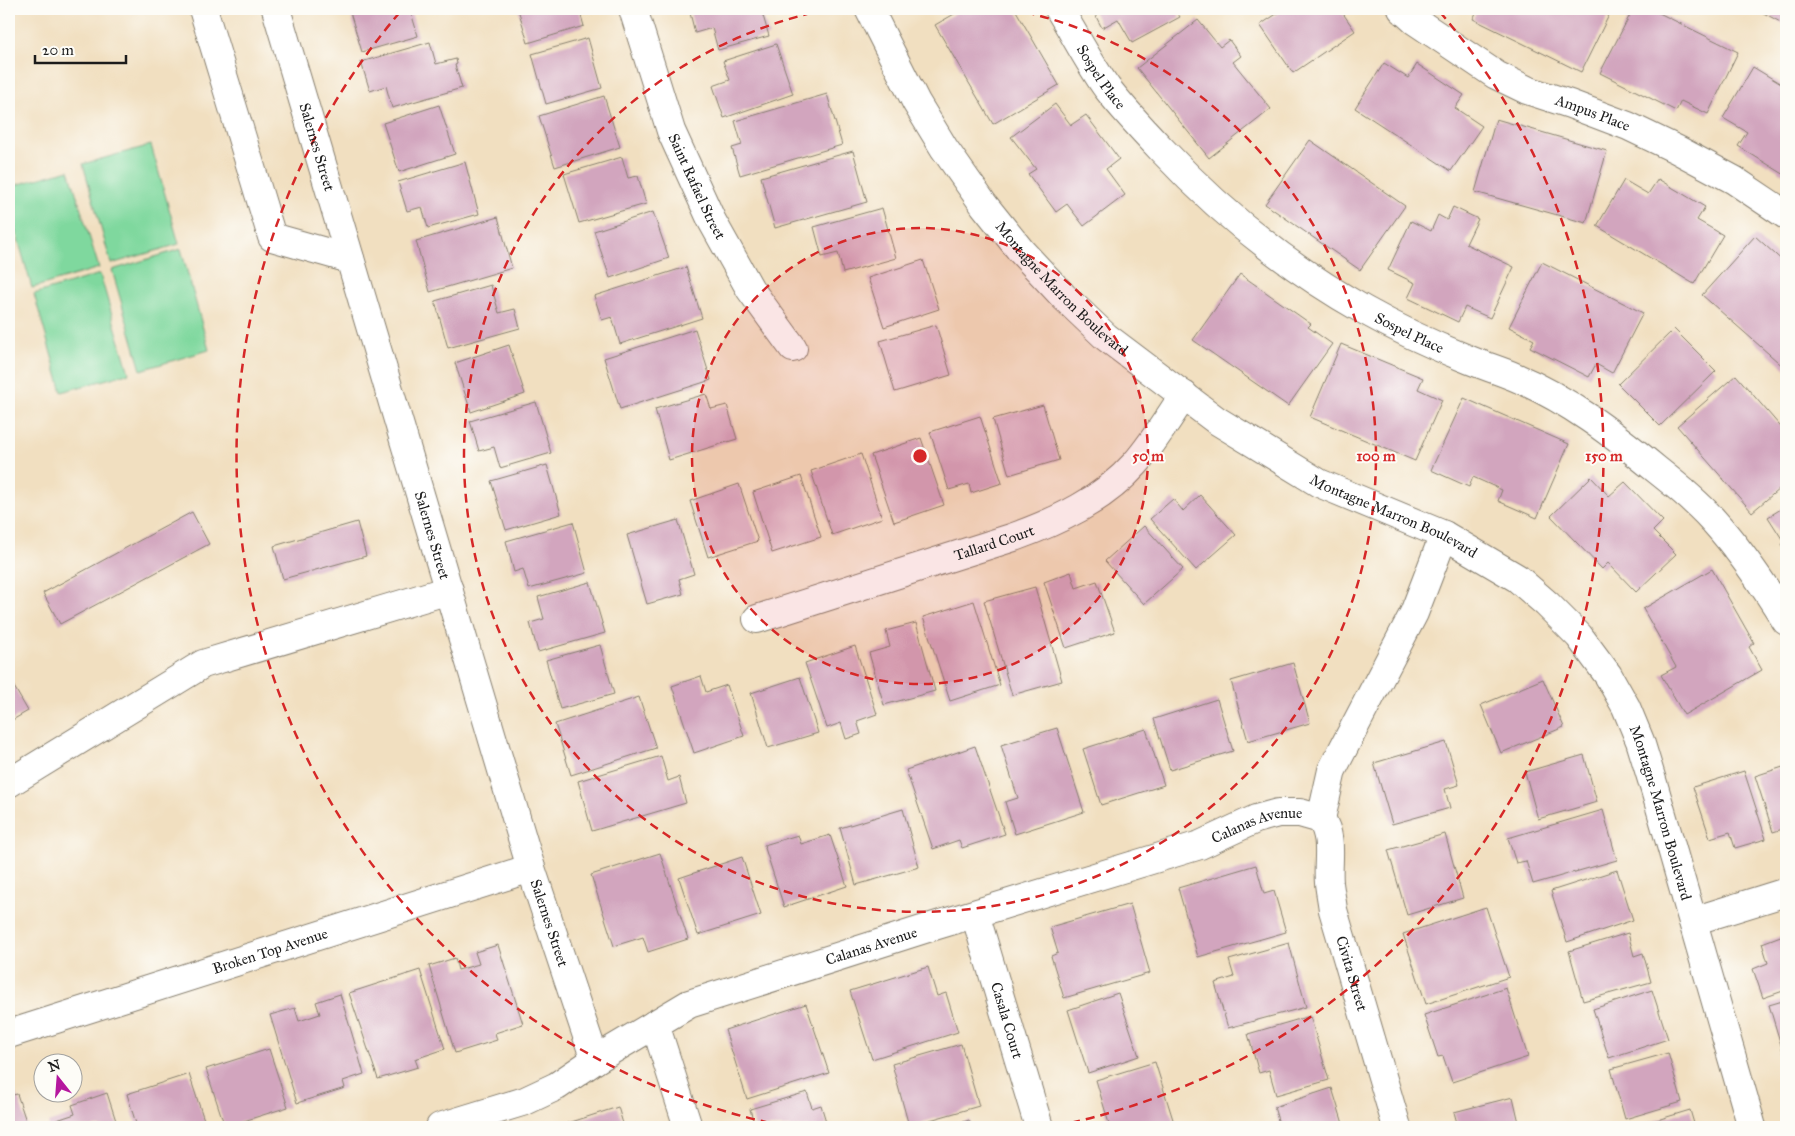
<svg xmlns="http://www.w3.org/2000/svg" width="1795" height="1136" viewBox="0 0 1795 1136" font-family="'IM FELL Great Primer',serif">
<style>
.green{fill:#7fd89e;stroke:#4e7a5d}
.building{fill:#d2a5be}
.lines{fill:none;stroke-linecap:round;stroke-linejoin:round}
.minor-casing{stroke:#867e6e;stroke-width:30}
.minor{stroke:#fff;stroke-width:28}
.ring{fill:none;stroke:#d62828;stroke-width:2.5;stroke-dasharray:9 6}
.labels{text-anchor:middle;stroke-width:4;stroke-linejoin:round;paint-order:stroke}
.street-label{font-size:15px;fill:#1c1c1c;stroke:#fdfcf7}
.centre{fill:#d62828;stroke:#fdfcf7;stroke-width:2.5}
.ring-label{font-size:15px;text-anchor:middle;font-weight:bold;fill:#d62828;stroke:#fdfcf7;stroke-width:4;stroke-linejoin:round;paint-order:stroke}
</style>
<rect width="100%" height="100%" fill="#fdfcf7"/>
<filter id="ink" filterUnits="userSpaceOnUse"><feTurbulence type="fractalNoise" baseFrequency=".02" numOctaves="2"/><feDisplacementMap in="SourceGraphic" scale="10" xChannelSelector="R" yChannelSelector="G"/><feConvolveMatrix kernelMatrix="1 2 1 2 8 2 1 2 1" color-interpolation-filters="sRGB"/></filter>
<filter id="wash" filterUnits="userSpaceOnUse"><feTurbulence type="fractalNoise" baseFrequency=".0096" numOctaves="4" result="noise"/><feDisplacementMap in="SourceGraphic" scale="20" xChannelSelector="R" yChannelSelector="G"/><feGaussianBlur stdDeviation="1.12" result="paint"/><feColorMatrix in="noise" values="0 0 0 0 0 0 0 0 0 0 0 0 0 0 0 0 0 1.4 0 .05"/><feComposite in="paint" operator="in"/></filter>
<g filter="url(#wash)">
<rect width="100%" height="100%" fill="#f1dfc0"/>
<!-- green -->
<g class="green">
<polygon points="151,145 179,244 111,264 83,164"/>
<polygon points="69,170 99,268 32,288 9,208 9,187"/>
<polygon points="181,249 209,350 141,370 112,270"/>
<polygon points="100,274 129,373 62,392 34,294"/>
</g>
<g id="blocks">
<!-- building -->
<g class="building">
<polygon points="349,9 410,9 418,36 362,52"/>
<polygon points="518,9 579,9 584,26 528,43"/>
<polygon points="689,9 761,9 769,36 718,50 712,28 695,33"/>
<polygon points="963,9 1015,9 1059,85 993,124 935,25"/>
<polygon points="1092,9 1175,9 1180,17 1132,43 1118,19 1102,28"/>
<polygon points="1284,9 1340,9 1355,31 1293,73 1260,25"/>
<polygon points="1478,9 1612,9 1581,72 1473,19"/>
<polygon points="1633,9 1651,9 1738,52 1708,114 1681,101 1676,111 1600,73"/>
<polygon points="1756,9 1786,9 1786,25"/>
<polygon points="1198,20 1220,47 1229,40 1241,56 1233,62 1271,109 1209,158 1137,68"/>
<polygon points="588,38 602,88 546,104 532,54"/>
<polygon points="430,42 436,64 456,59 457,64 455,65 462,88 392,108 386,86 370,91 361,62"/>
<polygon points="776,44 793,94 724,118 713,86 730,80 723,61"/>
<polygon points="1384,63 1408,78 1417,64 1464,95 1455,108 1482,126 1451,171 1355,108"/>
<polygon points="1753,67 1786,87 1785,175 1738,146 1747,132 1723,118"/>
<polygon points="827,94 842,145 740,175 732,148 742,145 735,121"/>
<polygon points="604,96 620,147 555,167 539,116"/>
<polygon points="1055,104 1071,125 1086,115 1119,159 1106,169 1125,195 1084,226 1067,204 1056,212 1028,174 1036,169 1011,137"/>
<polygon points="439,105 455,154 399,172 383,123"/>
<polygon points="1496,119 1607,151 1586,223 1475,192"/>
<polygon points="1310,140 1405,206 1360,270 1265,204"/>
<polygon points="853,151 867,202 775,228 761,177"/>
<polygon points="622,157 628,178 638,176 646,204 579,223 564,174"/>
<polygon points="465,162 479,214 428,228 422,207 407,211 398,182"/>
<polygon points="1658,179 1705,207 1697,220 1723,235 1694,284 1597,226 1624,180 1648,194"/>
<polygon points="1453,207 1478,219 1466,244 1514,267 1490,318 1465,307 1458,322 1408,298 1415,283 1388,270 1411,221 1431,231 1438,215 1447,220"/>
<polygon points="882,208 896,258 843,273 838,253 822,257 814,227"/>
<polygon points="653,212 669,258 610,278 594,231"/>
<polygon points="498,217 512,268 430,292 416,241"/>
<polygon points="1755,236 1786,264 1786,369 1702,295"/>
<polygon points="923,260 939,309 884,327 868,278"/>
<polygon points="1542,262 1643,313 1612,373 1596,364 1589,377 1530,347 1534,340 1509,327"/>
<polygon points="686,267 702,318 620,344 612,317 602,320 594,296"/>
<polygon points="1240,274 1311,324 1308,327 1332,344 1288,406 1193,340"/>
<polygon points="491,285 499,313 515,309 520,328 448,348 435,301"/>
<polygon points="936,325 951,375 895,392 880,341"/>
<polygon points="695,329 711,380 620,409 604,358"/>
<polygon points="1674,329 1716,371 1660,426 1618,384"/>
<polygon points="1341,344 1423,378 1418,389 1442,400 1415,461 1310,417"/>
<polygon points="509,345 525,394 471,412 455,363"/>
<polygon points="1736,375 1786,433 1786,483 1752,512 1677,426"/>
<polygon points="706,394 711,409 727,405 737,439 669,460 655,409"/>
<polygon points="1464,398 1569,444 1537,518 1498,501 1502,490 1473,477 1469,487 1431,470"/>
<polygon points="536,402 551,453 500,468 494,447 479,451 470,421"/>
<polygon points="1043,405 1059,460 1009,475 993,419"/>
<polygon points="980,416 1002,483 971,493 969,484 949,490 930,432"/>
<polygon points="921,438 944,505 894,522 871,455"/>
<polygon points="861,454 882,518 832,535 811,471"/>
<polygon points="547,465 561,514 506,530 491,481"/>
<polygon points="801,476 821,537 772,553 753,492"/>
<polygon points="1591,477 1609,496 1625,482 1663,521 1653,531 1676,554 1636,592 1608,563 1602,569 1551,516"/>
<polygon points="739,484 758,541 708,557 690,501"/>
<polygon points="1200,495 1236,535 1196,570 1150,519 1173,499 1183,511"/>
<polygon points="1786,506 1786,553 1781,544 1784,542 1768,517"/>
<polygon points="192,512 209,544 60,624 43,593"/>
<polygon points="678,520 694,574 679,579 683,594 647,604 627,535"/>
<polygon points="357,522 366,556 283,579 274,546"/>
<polygon points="573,522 587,573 529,589 523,569 514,572 506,541"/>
<polygon points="1144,526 1183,569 1144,604 1105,561"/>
<polygon points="1712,569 1754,643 1749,647 1762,670 1684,715 1661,675 1676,667 1643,609"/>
<polygon points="1071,572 1076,588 1097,581 1115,632 1066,648 1044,582"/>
<polygon points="590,582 605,633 538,652 530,623 544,619 538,597"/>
<polygon points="1035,587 1062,681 1012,695 984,601"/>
<polygon points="974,601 1000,685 950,701 923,617"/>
<polygon points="916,623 935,691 884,705 869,653 890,647 886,631"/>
<polygon points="600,645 614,694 560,709 546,660"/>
<polygon points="855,646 877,714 857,721 861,734 846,739 841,723 827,728 805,663"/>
<polygon points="1293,663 1310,723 1248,741 1231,681"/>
<polygon points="701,676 706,692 727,685 744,736 694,753 672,686"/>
<polygon points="800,677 818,733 768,748 751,693"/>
<polygon points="9,678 28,711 9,722"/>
<polygon points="1543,679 1564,727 1501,753 1481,705"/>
<polygon points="639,697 656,748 571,775 555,724"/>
<polygon points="1217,699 1233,751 1170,770 1154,719"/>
<polygon points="1057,728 1084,812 1015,834 1005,802 1018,798 1001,745"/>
<polygon points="1146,729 1164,785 1101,805 1083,749"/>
<polygon points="1446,742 1459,785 1445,789 1450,808 1392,824 1374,763"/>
<polygon points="975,746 1005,834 962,848 959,840 933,849 906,770"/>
<polygon points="1584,755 1597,802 1538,819 1525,772"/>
<polygon points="661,756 668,781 679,777 686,803 592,831 578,781"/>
<polygon points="1786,766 1786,828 1773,832 1755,776"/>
<polygon points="1744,771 1766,839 1735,848 1730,832 1710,838 1693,787"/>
<polygon points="903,809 919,867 856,885 840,828"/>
<polygon points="1603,810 1617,860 1533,884 1526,861 1516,863 1508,838"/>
<polygon points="1445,834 1463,898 1407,915 1388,850"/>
<polygon points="798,835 801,844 830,835 847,886 784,907 764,845"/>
<polygon points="660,853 688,939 648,952 643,937 614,946 591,875"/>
<polygon points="742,857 761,915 698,935 679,878"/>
<polygon points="1256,865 1264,894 1274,891 1286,932 1198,957 1178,888"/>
<polygon points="1617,870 1633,920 1567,942 1551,891"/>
<polygon points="1130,904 1150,973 1064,998 1051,956 1058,953 1050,927"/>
<polygon points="1486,907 1509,977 1426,1004 1403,934"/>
<polygon points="1628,933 1634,956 1643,953 1651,982 1583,1001 1569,951"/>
<polygon points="1786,934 1786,990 1763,998 1753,969 1768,963 1762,943"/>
<polygon points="1289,943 1306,1007 1228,1028 1215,983 1234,977 1229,960"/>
<polygon points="498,945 523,1024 495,1033 497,1040 455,1053 429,966 455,958 458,970 479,964 475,952"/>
<polygon points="928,967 937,996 946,993 958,1032 872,1059 850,991"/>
<polygon points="420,970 445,1049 415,1059 418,1067 378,1079 349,993"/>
<polygon points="1506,988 1528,1057 1452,1082 1443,1056 1438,1057 1424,1015"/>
<polygon points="1652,990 1668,1039 1609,1058 1593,1009"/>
<polygon points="1118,993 1139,1056 1088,1073 1068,1010"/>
<polygon points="340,994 364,1074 343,1081 345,1088 297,1103 270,1015 295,1008 299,1021 320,1014 316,1002"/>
<polygon points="1786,1000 1786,1054 1784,1055 1769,1005"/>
<polygon points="806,1004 829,1073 747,1099 725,1030"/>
<polygon points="1310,1016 1329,1080 1276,1095 1269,1070 1259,1073 1248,1034"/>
<polygon points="961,1044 979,1106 909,1126 892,1064"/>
<polygon points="269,1049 288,1107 225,1127 206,1069"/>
<polygon points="1668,1053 1682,1102 1625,1119 1611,1069"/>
<polygon points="1155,1062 1175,1126 1110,1127 1096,1080"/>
<polygon points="189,1074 206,1126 137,1127 127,1094"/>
<polygon points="1332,1088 1344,1127 1280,1127 1274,1107"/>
<polygon points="807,1092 812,1108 821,1105 827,1125 818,1127 755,1127 750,1109"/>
<polygon points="107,1093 118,1127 49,1127 48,1123 75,1114 72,1105"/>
<polygon points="17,1094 28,1127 9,1127 9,1096"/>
<polygon points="1513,1097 1520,1127 1458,1127 1454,1112"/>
<polygon points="618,1107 624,1127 556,1127"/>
<polygon points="1690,1110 1695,1127 1634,1127"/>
<polygon points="969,1120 972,1127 949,1127"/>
</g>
</g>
</g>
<g filter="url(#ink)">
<use href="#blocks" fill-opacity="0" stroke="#867e6e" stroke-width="1"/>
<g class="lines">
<!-- minor casing -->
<g class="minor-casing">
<g id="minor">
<polyline points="203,9 272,237 350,259"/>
<path id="s1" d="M 276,9 L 531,868 L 595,1060"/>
<path id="s2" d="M 633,9 L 671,131 L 712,221 L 750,289 L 793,348"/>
<path id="s3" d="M 869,9 L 916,102 L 944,148 L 984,205 L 1021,251 L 1064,297 L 1106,337 L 1216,420 L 1319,483 L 1444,535 L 1517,578 L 1547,604 L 1579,636 L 1608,675 L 1626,707 L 1640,741 L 1655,790 L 1752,1127"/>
<path id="s4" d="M 1059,9 C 1075,35 1089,63 1107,88 C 1124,110 1143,130 1162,150 C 1221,213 1288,267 1364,310 C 1396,328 1430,344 1465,358 C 1481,365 1499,370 1515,377 C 1568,399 1613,434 1657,470 C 1676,485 1696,501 1712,519 C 1740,550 1764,585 1786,621"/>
<path id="s5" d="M 1402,9 L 1414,20 L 1496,75 L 1527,90 L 1570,104 L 1628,126 L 1678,150 L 1734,180 L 1786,215"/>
<path id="s6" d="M 757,619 L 1014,537 C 1058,521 1103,500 1135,464 C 1152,445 1169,417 1184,395"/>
<polyline points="9,783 203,664 449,590"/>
<path id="s7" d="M 1321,819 C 1334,839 1327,860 1329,883 C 1330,892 1332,901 1333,910 L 1397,1127"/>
<polyline points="1321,819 1332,770 1414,613 1444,535"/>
<path id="s8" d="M 975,914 L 1039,1127"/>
<polyline points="1693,921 1786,892"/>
<polyline points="655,1024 688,1127"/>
<path id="s9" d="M 9,1034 L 531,868"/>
<path id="s10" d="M 440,1127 L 525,1101 L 557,1086 L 595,1060 L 689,1004 L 931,927 L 1200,845 L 1256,819 L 1278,813 L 1300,813 L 1321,819"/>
</g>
</g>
<!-- minor -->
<use href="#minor" class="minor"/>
</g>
</g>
<!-- distance rings -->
<circle cx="920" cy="456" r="228" fill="#d62828" fill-opacity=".12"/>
<g class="ring">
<circle cx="920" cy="456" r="228"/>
<path d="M1011 9A456 456 0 1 1 829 9"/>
<path d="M784 1126A684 684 0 0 1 400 12M1440 12A684 684 0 0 1 1056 1126"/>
</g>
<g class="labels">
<!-- street labels -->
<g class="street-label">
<text dy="5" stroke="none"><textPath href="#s4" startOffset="80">Sospel Place</textPath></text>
<text dy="5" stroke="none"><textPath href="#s5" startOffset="219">Ampus Place</textPath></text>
<text dy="5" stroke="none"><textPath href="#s1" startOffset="144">Salernes Street</textPath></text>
<text dy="5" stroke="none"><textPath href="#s2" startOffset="189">Saint Rafael Street</textPath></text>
<text dy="5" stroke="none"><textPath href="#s3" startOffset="342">Montagne Marron Boulevard</textPath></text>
<text dy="5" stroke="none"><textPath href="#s4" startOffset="485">Sospel Place</textPath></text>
<text dy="5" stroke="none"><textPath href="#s3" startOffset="748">Montagne Marron Boulevard</textPath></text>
<text dy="5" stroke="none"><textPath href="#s1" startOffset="549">Salernes Street</textPath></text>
<text dy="5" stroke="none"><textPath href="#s6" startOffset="249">Tallard Court</textPath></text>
<text dy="5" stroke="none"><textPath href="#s3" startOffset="1168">Montagne Marron Boulevard</textPath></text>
<text dy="5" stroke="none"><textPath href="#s10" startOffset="876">Calanas Avenue</textPath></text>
<text dy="5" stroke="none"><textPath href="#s1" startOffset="954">Salernes Street</textPath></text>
<text dy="5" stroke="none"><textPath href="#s10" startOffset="471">Calanas Avenue</textPath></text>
<text dy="5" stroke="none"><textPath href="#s9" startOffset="274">Broken Top Avenue</textPath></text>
<text dy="5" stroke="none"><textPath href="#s7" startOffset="159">Civita Street</textPath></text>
<text dy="5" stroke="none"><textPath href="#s8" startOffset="111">Casala Court</textPath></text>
</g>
</g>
<circle cx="920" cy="456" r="8" class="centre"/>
<g class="ring-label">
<text x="1148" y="461">50 m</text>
<text x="1376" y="461">100 m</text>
<text x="1604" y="461">150 m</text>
</g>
<!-- margin -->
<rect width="1795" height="1136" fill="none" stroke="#fdfcf7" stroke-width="30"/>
<!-- north arrow -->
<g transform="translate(58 1078) rotate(343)"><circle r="24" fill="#fdfcf7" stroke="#a3a29f"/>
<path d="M0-4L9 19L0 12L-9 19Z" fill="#b5179e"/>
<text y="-8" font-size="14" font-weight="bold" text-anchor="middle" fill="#1c1c1c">N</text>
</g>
<!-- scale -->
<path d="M35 55v8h91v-8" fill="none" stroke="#1c1c1c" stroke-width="2.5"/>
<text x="42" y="55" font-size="15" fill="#1c1c1c" stroke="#fdfcf7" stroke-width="4" paint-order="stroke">20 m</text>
</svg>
